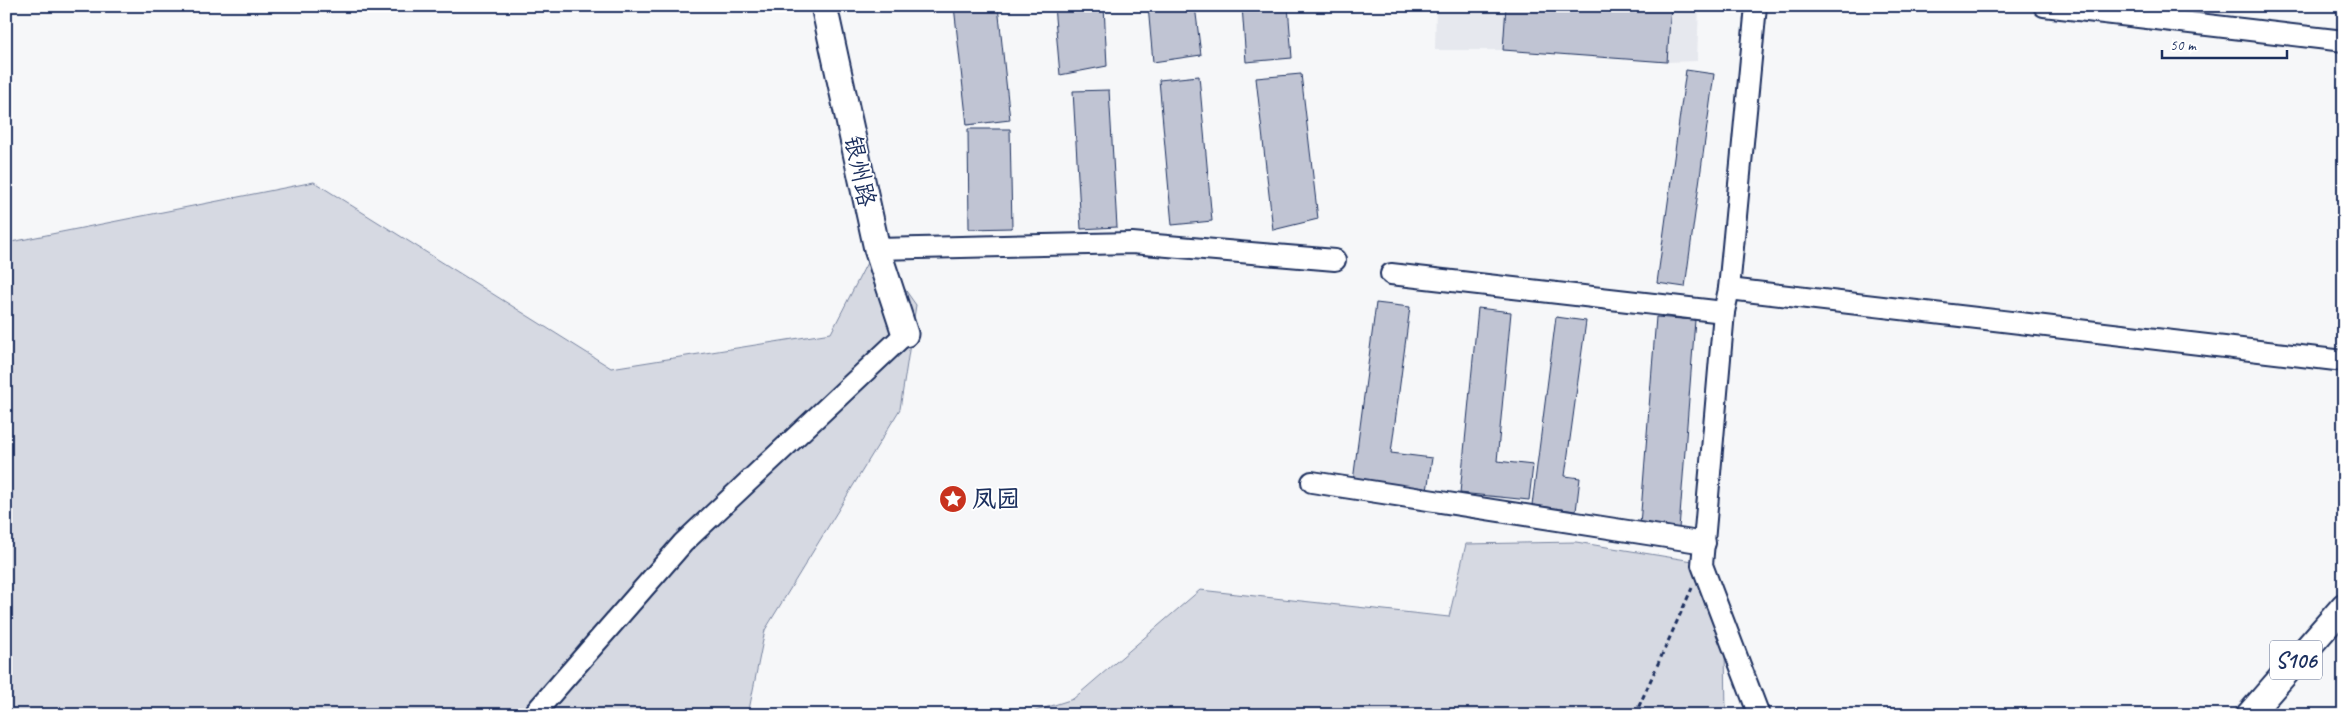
<svg xmlns="http://www.w3.org/2000/svg" width="2350" height="721" viewBox="0 0 2350 721" font-family="Caveat,'LXGW WenKai TC',sans-serif">
<style>
.built{fill:#e6e8ee}
.green{fill:#d6d9e2;stroke:#7884a0}
.building{fill:#c0c4d3;stroke:#1b2f5e}
.lines{fill:none;stroke-linecap:round;stroke-linejoin:round}
.minor-casing{stroke:#1b2f5e;stroke-width:24}
.major-casing{stroke:#1b2f5e;stroke-width:29}
.path{stroke:#1b2f5e;stroke-width:3;stroke-dasharray:5 4;stroke-linecap:butt}
.minor{stroke:#fff;stroke-width:20}
.major{stroke:#fff;stroke-width:25}
.labels{text-anchor:middle;stroke-width:4;stroke-linejoin:round;paint-order:stroke}
.shield{fill:#fff;stroke:#5f6d8e;stroke-width:1}
.shield-label{font-size:22px;font-weight:bold;fill:#1b2f5e}
.street-label{font-size:24px;fill:#1b2f5e;stroke:#fff}
.poi-label{font-size:24px;font-weight:bold;fill:#1b2f5e;stroke:#fff;text-anchor:start}
</style>
<rect width="100%" height="100%" fill="#f6f7f9"/>
<filter id="ink" filterUnits="userSpaceOnUse"><feTurbulence type="fractalNoise" baseFrequency=".02" numOctaves="2"/><feDisplacementMap in="SourceGraphic" scale="10" xChannelSelector="R" yChannelSelector="G"/><feConvolveMatrix kernelMatrix="1 2 1 2 8 2 1 2 1" color-interpolation-filters="sRGB"/></filter>
<g filter="url(#ink)">
<!-- built -->
<polygon class="built" points="1436,6 1699,6 1697,61 1667,62 1503,50 1435,50"/>
<!-- green -->
<g class="green">
<polygon points="314,182 611,368 831,333 875,247 916,305 900,409 765,630 748,715 6,715 6,243"/>
<polygon points="1576,542 1699,562 1725,649 1726,715 1023,715 1073,699 1200,590 1449,617 1466,544"/>
</g>
<!-- building -->
<g class="building">
<polygon points="954,6 998,6 1010,120 967,125"/>
<polygon points="1054,6 1104,6 1107,66 1060,75"/>
<polygon points="1148,6 1195,6 1201,55 1153,62"/>
<polygon points="1242,6 1288,6 1292,58 1246,62"/>
<polygon points="1506,6 1671,6 1667,62 1503,50"/>
<polygon points="1686,70 1714,74 1685,287 1657,283"/>
<polygon points="1301,74 1318,219 1273,230 1256,78"/>
<polygon points="1199,76 1212,221 1172,225 1159,80"/>
<polygon points="1109,90 1117,227 1081,229 1073,91"/>
<polygon points="968,129 1010,129 1012,228 969,229"/>
<polygon points="1376,303 1410,307 1391,453 1432,458 1427,491 1353,481"/>
<polygon points="1478,308 1511,312 1497,461 1533,465 1529,500 1460,493"/>
<polygon points="1556,317 1586,321 1565,476 1580,478 1576,511 1532,505"/>
<polygon points="1656,317 1695,320 1679,529 1640,525"/>
</g>
<g class="lines">
<!-- minor casing -->
<g class="minor-casing">
<g id="minor">
<polyline points="1756,6 1729,289 1724,312 1702,565 1759,715"/>
<polyline points="2044,6 2344,41"/>
<polyline points="877,249 1132,243 1335,260"/>
<polyline points="1391,274 1724,312"/>
<polyline points="1729,289 2344,361"/>
<polyline points="1312,482 1705,543"/>
<polyline points="533,715 683,543 905,334"/>
</g>
</g>
<!-- major casing -->
<g class="major-casing">
<g id="major">
<polyline points="824,6 877,249 905,334"/>
<polyline points="2249,715 2344,606"/>
</g>
</g>
<!-- path -->
<polyline class="path" points="1635,715 1692,588"/>
<!-- minor -->
<use href="#minor" class="minor"/>
<!-- major -->
<use href="#major" class="major"/>
</g>
</g>
<!-- icons -->
<defs>
<g id="sight-disc" transform="scale(1.4375)"><circle r="9.5" fill="#c8321e" stroke="#fff"/><path d="M0-6L1.8-2.2L6-1.7L2.9 1.2L3.7 5.4L0 3.3L-3.7 5.4L-2.9 1.2L-6-1.7L-1.8-2.2Z" fill="#fff"/></g>
</defs>
<g fill-rule="evenodd">
<use href="#sight-disc" x="953" y="499"/>
</g>
<g class="labels">
<!-- shield labels -->
<rect class="shield" x="2270" y="640.5" width="52" height="39" rx="4"/>
<g class="shield-label">
<text x="2296" y="668">S106</text>
</g>
<!-- street labels -->
<g class="street-label">
<text transform="translate(860 171) rotate(78)" y="8">银州路</text>
</g>
<!-- poi labels -->
<g class="poi-label">
<text x="972" y="507">凤园</text>
</g>
</g>
<!-- margin -->
<rect width="2350" height="721" fill="none" stroke="#fff" stroke-width="25"/>
<rect x="12" y="12" width="2325" height="696" fill="none" stroke="#1b2f5e" stroke-width="2" filter="url(#ink)"/>
<!-- scale -->
<path d="M2162 50v8h125v-8" fill="none" stroke="#1b2f5e" stroke-width="2.5"/>
<text x="2170" y="50" font-size="15" fill="#1b2f5e" stroke="#ffffff" stroke-width="4" paint-order="stroke">50 m</text>
</svg>
